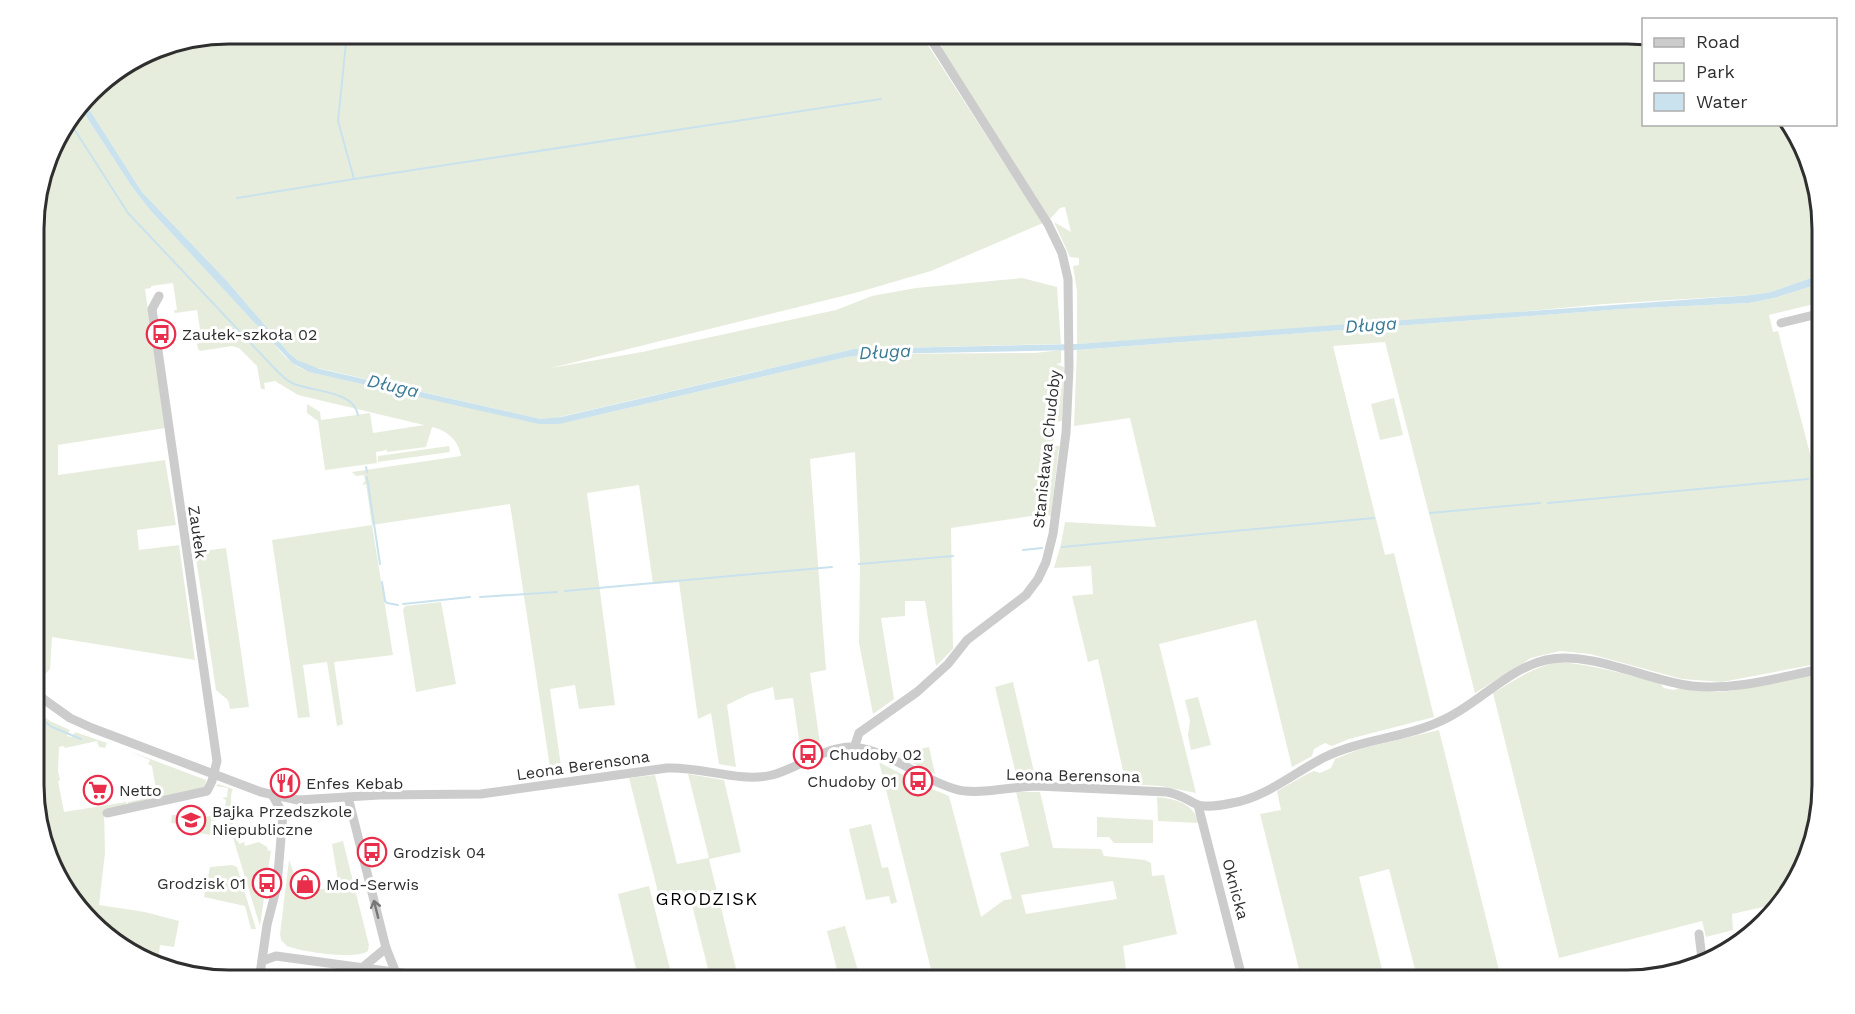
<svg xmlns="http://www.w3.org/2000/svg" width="1855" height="1014" viewBox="0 0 1855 1014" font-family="'Work Sans',sans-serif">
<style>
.green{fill:#e7eddd;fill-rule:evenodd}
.water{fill:#c9e2ed}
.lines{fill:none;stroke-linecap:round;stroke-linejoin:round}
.stream{stroke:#c9e2ed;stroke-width:2}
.minor{stroke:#ccc;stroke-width:9}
.oneway{stroke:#767676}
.labels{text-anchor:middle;stroke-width:6;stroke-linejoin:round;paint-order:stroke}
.poi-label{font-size:16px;fill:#2f2f2f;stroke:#fff;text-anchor:start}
.street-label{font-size:16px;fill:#2f2f2f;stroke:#fff}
.water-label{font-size:18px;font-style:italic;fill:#3b7994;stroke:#fff}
.neighbourhood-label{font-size:18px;letter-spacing:1.5px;fill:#000;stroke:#fff}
.rim{fill:none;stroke:#2f2f2f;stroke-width:3}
</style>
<rect width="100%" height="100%" fill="#fff"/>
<!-- green -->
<g class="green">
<polygon points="229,33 920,33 1043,223 931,271 859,292 551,368 642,352 836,310 872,296 916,288 1022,278 1057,287 1061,344 854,349 551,419 541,419 309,366 297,360 289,353 227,281 142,192 84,101 99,82 154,48"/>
<polygon points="987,33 1626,33 1643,38 1644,124 1791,125 1822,216 1822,274 1771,292 1752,295 1605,304 1464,317 1077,344 1077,291 1073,266 1079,265 1079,258 1070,257 1054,222 1071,232 1065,207 1060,208 1050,219 942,49 941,43 946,40"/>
<path d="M 80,107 L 132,187 L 150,210 L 274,343 C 283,357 294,366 309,372 L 547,424 L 577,420 L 847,357 L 874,354 L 1035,353 L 1061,350 L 1061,363 L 1056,364 L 1064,367 L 1062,421 L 1056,422 L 1053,446 L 1059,446 L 1051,516 L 1044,514 L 951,528 L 953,649 L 936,666 L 925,601 L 905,601 L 905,616 L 881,618 L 894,699 L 873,714 L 859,643 L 860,561 L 855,452 L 810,459 L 826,670 L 810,673 L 820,744 L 801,754 L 793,698 L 775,700 L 773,687 L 749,694 L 727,705 L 736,767 L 719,764 L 711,713 L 698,719 L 679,582 L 653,584 L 639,485 L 587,493 L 615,705 L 579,709 L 575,685 L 550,689 L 562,773 L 551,774 L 510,504 L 372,525 L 393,655 L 334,662 L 343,724 L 337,726 L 327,662 L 303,665 L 310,717 L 298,718 L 272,540 L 372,525 L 366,484 L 362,485 L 365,481 L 364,475 L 356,476 L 352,472 L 461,456 C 459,441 447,430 432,427 L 426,447 L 387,452 L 387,450 L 376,452 L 377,463 L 325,470 L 318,421 L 307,413 L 307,404 L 320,412 L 321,420 L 370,413 L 373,433 L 424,425 L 298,395 L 275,381 L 264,383 L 265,389 L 261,389 L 257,366 L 239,348 L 232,346 L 200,351 L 198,349 L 197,344 L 202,342 L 197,310 L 175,313 L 174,310 L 177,310 L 173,283 L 151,286 L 151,288 L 145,289 L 165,428 L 58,445 L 58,475 L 165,460 L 176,525 L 137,530 L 139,550 L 179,545 L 195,660 L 52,637 L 50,669 L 41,678 L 36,669 L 35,651 L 35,204 L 53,142 Z"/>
<polygon points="1822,283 1822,302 1769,315 1773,332 1778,331 1814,469 1817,472 1819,481 1817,484 1822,501 1822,663 1722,682 1682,679 1590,654 1560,651 1531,658 1475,693 1385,342 1333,346 1385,555 1394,553 1434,717 1349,739 1332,746 1325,743 1314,749 1312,756 1292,767 1256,620 1159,644 1196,793 1161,786 1126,784 1098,659 1088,662 1072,596 1093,594 1091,566 1054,568 1061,544 1065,522 1156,527 1130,418 1074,426 1077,350 1623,309 1749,303 1774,298"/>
<polygon points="1394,398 1403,435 1380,440 1371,404"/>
<polygon points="449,446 450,452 378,462 378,456"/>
<polygon points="226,548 249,707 230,709 228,700 216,690 195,552"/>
<polygon points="441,602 456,684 416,692 403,610 405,606"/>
<path d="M 1558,662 C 1593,664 1626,675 1660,683 L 1664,688 L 1674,690 L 1679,688 L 1717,692 L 1730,691 L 1822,673 L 1822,798 L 1796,883 L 1776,904 L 1732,914 L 1733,930 L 1706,937 L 1702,921 L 1559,958 L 1493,693 C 1515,680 1533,667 1558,662 Z"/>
<polygon points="1013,682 1034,772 1030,779 1017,779 995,687"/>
<polygon points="1198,697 1211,745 1191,750 1188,735 1190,721 1185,700"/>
<polygon points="35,710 50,721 70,730 67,736 72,737 75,732 107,743 105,748 99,747 97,741 65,748 64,746 59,747 58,771 60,780 58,781 64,812 126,802 127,804 104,809 105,853 99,905 145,912 179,921 174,947 160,945 158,962 131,955 66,894 35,810"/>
<polygon points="1439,730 1499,970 1465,981 1418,981 1389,869 1359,877 1385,981 1302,981 1260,814 1281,810 1277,791 1309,773 1314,771 1320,773 1331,768 1335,759 1360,749"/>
<polygon points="929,747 935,774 900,757 900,753"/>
<polygon points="129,751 206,780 204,788 128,804 128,802 157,796 152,766 148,764 150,760"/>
<path d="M 879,762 L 920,784 L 949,796 L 981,917 L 1004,900 L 1012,899 L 1000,853 L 1029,846 L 1016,792 L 1040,792 L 1053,848 L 1101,849 L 1104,856 L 1145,860 L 1151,863 L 1152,876 L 1164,875 L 1177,934 L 1123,946 L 1127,977 L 1106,981 L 934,981 ZM 1113,881 L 1117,899 L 1026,914 L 1021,895 Z"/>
<polygon points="688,774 724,780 741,852 709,859 739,981 711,981 689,893 684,894 682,890 659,896 629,778 655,775 677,864 709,858"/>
<path d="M 218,784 L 233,789 C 229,797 233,803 230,811 L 235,811 L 236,815 L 231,817 L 239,844 L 244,842 L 245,846 L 259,842 L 267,847 L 268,851 L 271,850 L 260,926 L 227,818 L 211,821 L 210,835 L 199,833 L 200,827 L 171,823 L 172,815 L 178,815 L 178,820 L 188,821 L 189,817 L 197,816 L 198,818 L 215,815 L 217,812 L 218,814 L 224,813 L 226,800 L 222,798 L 227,797 L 228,788 L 216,786 Z"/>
<path d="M 1157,797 C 1176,799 1193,803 1199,823 L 1158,821 Z"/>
<polygon points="1097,817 1153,820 1153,843 1114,843 1109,837 1097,837"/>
<polygon points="871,824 882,868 888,867 897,902 891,904 889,896 866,900 849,829"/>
<path d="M 343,841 L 369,945 L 368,951 C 357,960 301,952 287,946 L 281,940 L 280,934 L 289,860 L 301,893 L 339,886 L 332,844 Z"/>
<polygon points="232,865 237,867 256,929 251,929 245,906 204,897 210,867"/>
<polygon points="649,886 673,981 639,981 618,894"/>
<polygon points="845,926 861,981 840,981 827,931"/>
</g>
<!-- water -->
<polygon class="water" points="84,101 142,192 227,281 289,353 297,360 320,369 541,419 561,417 854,349 1077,344 1171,337 1752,295 1771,292 1822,274 1822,283 1774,298 1749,303 1623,309 1077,350 874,354 847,357 577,420 559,424 539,424 309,372 292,363 150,210 132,187 80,107"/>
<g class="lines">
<!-- stream -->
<g class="stream">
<path d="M 69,121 L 128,213 L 277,371 C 281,375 286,380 292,383 C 311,392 354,390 358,415"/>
<polyline points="354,179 881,99"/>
<polyline points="237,198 354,179 338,121 347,33"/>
<polyline points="366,467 367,472"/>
<polyline points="367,477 380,564"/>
<polyline points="1548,503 1808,479"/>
<polyline points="1430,513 1540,503"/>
<polyline points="1062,547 1374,518"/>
<polyline points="1023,550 1042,548"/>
<polyline points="859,564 953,556"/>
<polyline points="382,582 385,601 387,603 398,605"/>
<polyline points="565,591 832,567"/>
<polyline points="480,597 557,592"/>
<polyline points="403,604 470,597"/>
<path d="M 35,645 C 39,654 36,665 41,674"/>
<polyline points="35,714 52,727 81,739"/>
</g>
<!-- minor -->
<g class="minor">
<polyline points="1781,323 1822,313"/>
<path d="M 35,693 L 70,718 L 92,728 L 261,792 L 298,800 L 379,795 L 481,794 L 667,768 C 700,766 739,783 772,775 C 797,769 827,745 854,747 C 890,751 920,779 955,789 C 976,796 1014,786 1037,786 L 1167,792 C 1179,794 1186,799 1196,804 C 1204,808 1223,805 1232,803 C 1265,798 1295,772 1325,757 C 1364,738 1410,738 1449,717 C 1482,700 1510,668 1546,660 C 1591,650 1647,681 1692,686 C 1736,691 1779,677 1822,669"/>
<polyline points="854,748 859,733 917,692 948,664 967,640 1026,595 1038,579 1046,562 1053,534 1066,433 1069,367 1068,279 1062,253 1048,224 927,33"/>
<polyline points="273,796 283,814"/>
<polyline points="348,797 386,948 396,973"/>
<polyline points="1198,805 1243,981"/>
<polyline points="107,813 207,791 212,781 217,761 152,309 159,296"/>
<polyline points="1699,934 1702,959"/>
<polyline points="262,961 276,956 460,981"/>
<polyline points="362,968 386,948"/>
<polyline points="259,981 267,925 277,886 283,814"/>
</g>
</g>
<!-- one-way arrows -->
<defs><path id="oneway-shaft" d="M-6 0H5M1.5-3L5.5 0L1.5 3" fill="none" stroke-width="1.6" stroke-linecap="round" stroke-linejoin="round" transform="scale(1.5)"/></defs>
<use class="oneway" href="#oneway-shaft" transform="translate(376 909) rotate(-104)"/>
<!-- icons -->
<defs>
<g id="bus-ring" transform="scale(1.5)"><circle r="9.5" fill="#fff" stroke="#e92e4b" stroke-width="1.5"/><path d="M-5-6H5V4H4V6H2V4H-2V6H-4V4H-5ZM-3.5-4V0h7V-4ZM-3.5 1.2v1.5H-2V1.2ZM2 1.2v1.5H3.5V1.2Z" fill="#e92e4b"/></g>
<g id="restaurant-ring" transform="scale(1.5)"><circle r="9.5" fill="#fff" stroke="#e92e4b" stroke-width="1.5"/><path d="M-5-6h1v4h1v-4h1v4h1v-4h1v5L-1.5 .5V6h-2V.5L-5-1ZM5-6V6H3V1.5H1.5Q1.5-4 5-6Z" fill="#e92e4b"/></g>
<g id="supermarket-ring" transform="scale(1.5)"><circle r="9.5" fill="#fff" stroke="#e92e4b" stroke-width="1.5"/><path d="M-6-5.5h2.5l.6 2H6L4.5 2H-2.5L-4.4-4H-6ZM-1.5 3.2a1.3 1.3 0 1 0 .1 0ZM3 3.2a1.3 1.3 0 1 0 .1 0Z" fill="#e92e4b"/></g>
<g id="school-ring" transform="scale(1.5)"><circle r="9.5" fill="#fff" stroke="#e92e4b" stroke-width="1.5"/><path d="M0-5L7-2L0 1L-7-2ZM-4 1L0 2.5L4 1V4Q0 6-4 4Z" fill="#e92e4b"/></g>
<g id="shop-ring" transform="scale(1.5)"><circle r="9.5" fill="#fff" stroke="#e92e4b" stroke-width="1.5"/><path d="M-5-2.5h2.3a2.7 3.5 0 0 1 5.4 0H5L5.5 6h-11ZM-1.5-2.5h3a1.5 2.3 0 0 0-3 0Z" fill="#e92e4b"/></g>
</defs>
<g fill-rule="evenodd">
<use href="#bus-ring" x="161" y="334"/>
<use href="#bus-ring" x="808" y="754"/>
<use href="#bus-ring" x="918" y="781"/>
<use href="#restaurant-ring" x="285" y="783"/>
<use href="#supermarket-ring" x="98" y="790"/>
<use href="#school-ring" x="191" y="820"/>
<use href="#bus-ring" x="372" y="852"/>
<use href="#bus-ring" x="267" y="883"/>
<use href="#shop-ring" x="305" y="884"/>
</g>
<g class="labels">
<!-- poi labels -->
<g class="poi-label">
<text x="182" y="340">Zaułek-szkoła 02</text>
<text x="829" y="760">Chudoby 02</text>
<text x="897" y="787" text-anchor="end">Chudoby 01</text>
<text x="306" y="789">Enfes Kebab</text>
<text x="119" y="796">Netto</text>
<text x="212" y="817">Bajka Przedszkole<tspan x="212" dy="18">Niepubliczne</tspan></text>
<text x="393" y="858">Grodzisk 04</text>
<text x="246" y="889" text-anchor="end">Grodzisk 01</text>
<text x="326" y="890">Mod-Serwis</text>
</g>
<!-- street labels -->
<g class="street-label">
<text transform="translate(1046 449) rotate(-84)" y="6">Stanisława Chudoby</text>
<text transform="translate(198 532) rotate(82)" y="6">Zaułek</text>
<text transform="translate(583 765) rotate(-8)" y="6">Leona Berensona</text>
<text transform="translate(1073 775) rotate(1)" y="6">Leona Berensona</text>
<text transform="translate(1236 889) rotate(75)" y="6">Oknicka</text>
</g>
<!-- water labels -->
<g class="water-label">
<text transform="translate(1371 325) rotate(-4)" y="6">Długa</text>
<text transform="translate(885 352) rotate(-3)" y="6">Długa</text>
<text transform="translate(393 386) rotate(13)" y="6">Długa</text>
</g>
<!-- neighbourhood labels -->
<g class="neighbourhood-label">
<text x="707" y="905">GRODZISK</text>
</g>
</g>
<!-- crop -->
<path d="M0 0H1855V1014H0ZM229 44H1627A185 185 0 0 1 1812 229V785A185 185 0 0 1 1627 970H229A185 185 0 0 1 44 785V229A185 185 0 0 1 229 44Z" fill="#fff" fill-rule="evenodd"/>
<path class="rim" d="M229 44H1627A185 185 0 0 1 1812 229V785A185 185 0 0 1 1627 970H229A185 185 0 0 1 44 785V229A185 185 0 0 1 229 44Z"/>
<!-- legend -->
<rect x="1642" y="18" width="195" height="108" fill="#ffffff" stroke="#acacac" stroke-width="1.5"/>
<rect x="1654" y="38" width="30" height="9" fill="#cccccc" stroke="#acacac" stroke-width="1.5"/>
<text x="1696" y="48" font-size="18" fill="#2f2f2f">Road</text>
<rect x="1654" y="63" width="30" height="18" fill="#e7eddd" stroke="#acacac" stroke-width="1.5"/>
<text x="1696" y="78" font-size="18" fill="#2f2f2f">Park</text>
<rect x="1654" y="93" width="30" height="18" fill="#c9e2ed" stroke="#acacac" stroke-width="1.5"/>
<text x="1696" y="108" font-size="18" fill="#2f2f2f">Water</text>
</svg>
